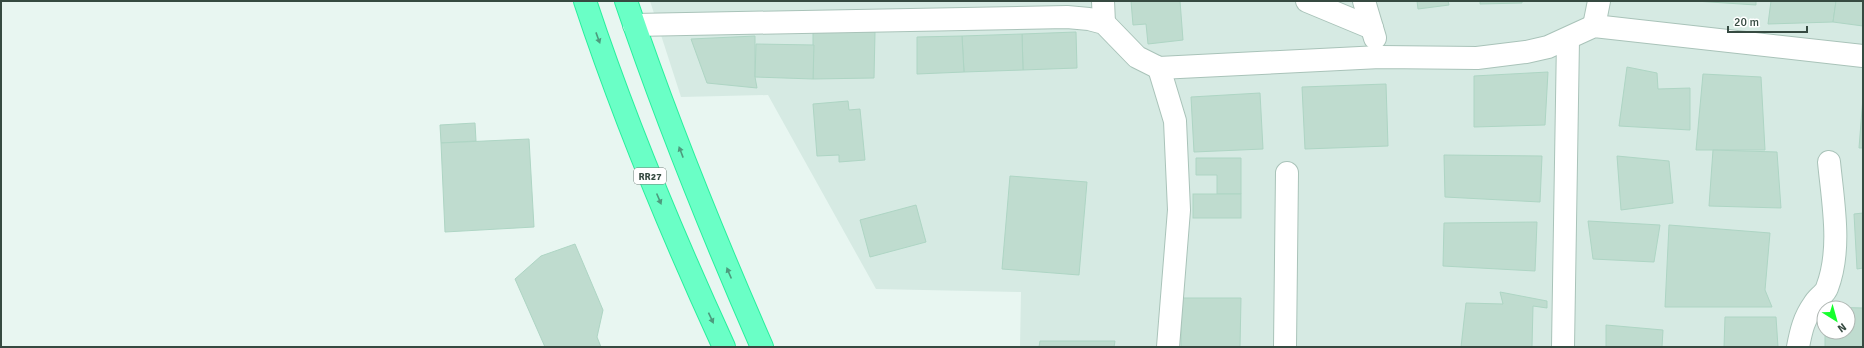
<svg xmlns="http://www.w3.org/2000/svg" width="1864" height="348" viewBox="0 0 1864 348" font-family="Signika,sans-serif">
<style>
.residential{fill:#d6eae3;fill-rule:evenodd}
.building{fill:#bfdccf;stroke:#aed5c4}
.lines{fill:none;stroke-linecap:round;stroke-linejoin:round}
.minor-casing{stroke:#a9c3b9;stroke-width:24}
.highway-casing{stroke:#28f09d;stroke-width:24}
.minor{stroke:#fff;stroke-width:22}
.highway{stroke:#6affc6;stroke-width:22}
.oneway{fill:#4d9b7d}
.labels{text-anchor:middle;stroke-width:3;stroke-linejoin:round;paint-order:stroke}
.shield{fill:#fff;stroke:#72807a;stroke-width:1}
.shield-label{font-size:10px;font-weight:bold;fill:#364a41}
</style>
<rect width="100%" height="100%" fill="#e8f6f1"/>
<!-- residential -->
<path class="residential" d="M 650,1 L 1863,1 L 1863,347 L 1020,347 L 1021,292 L 876,289 L 768,95 L 681,97 ZM 1824,308 L 1848,308 L 1848,332 L 1824,332 Z"/>
<!-- building -->
<g class="building">
<polygon points="1131,1 1180,1 1183,40 1148,44 1146,24 1133,25"/>
<polygon points="1417,1 1448,1 1449,5 1418,9"/>
<polygon points="1480,1 1522,1 1522,3 1480,4"/>
<polygon points="1695,1 1756,1 1756,5"/>
<polygon points="1771,1 1836,1 1833,22 1768,24"/>
<polygon points="1836,1 1863,1 1863,26 1833,22"/>
<polygon points="813,30 875,32 874,78 813,79"/>
<polygon points="1076,32 1077,68 1023,70 1022,34"/>
<polygon points="1022,34 1023,70 964,72 962,36"/>
<polygon points="755,36 755,77 757,88 707,83 691,39"/>
<polygon points="962,36 964,72 917,74 917,37"/>
<polygon points="756,44 814,45 813,79 755,77"/>
<polygon points="1627,67 1657,73 1658,89 1690,88 1690,130 1619,126"/>
<polygon points="1548,72 1545,125 1474,127 1474,76"/>
<polygon points="1703,74 1761,77 1765,150 1696,150"/>
<polygon points="1386,84 1388,146 1305,149 1302,87"/>
<polygon points="1260,93 1263,149 1194,152 1191,97"/>
<polygon points="1863,97 1863,148 1859,148"/>
<polygon points="848,101 849,110 860,109 865,160 839,162 839,155 817,156 813,104"/>
<polygon points="475,123 476,141 441,143 440,125"/>
<polygon points="529,139 534,227 445,232 441,143"/>
<polygon points="1713,150 1777,152 1781,208 1709,206"/>
<polygon points="1444,155 1542,156 1540,202 1445,197"/>
<polygon points="1617,156 1669,161 1673,203 1621,210"/>
<polygon points="1196,158 1241,158 1241,194 1217,194 1217,175 1196,175"/>
<polygon points="1010,176 1087,182 1079,275 1002,269"/>
<rect x="1193" y="194" width="48" height="24"/>
<polygon points="916,205 926,242 870,257 860,220"/>
<polygon points="1863,213 1863,268 1857,269 1854,214"/>
<polygon points="1588,221 1660,225 1654,262 1593,259"/>
<polygon points="1537,222 1535,271 1443,266 1444,223"/>
<polygon points="1669,225 1770,233 1765,290 1772,307 1665,307"/>
<polygon points="575,244 603,310 597,337 601,347 545,347 515,279 541,256"/>
<polygon points="1500,292 1547,301 1547,308 1533,306 1532,347 1461,347 1466,303 1503,304"/>
<polygon points="1181,298 1241,298 1240,347 1181,347"/>
<polygon points="1826,307 1863,308 1863,347 1825,347 1825,332 1848,332 1848,308"/>
<polygon points="1725,317 1776,317 1778,347 1724,347"/>
<polygon points="1606,325 1663,330 1662,347 1606,347"/>
<polygon points="1040,341 1115,341 1114,347 1039,347"/>
</g>
<g class="lines">
<!-- minor casing -->
<g class="minor-casing">
<g id="minor">
<polyline points="1103,1 1104,23"/>
<polyline points="1307,1 1372,28"/>
<polyline points="1364,1 1375,38"/>
<polyline points="634,25 1067,17 1089,19 1104,23 1137,57 1159,68 1380,57 1477,58 1526,52 1548,47 1594,26 1863,56"/>
<polyline points="1594,26 1599,1"/>
<polyline points="1159,68 1175,121 1179,210 1168,347"/>
<polyline points="1285,347 1287,173"/>
<polyline points="1563,347 1568,39"/>
<path d="M 1798,347 C 1801,331 1804,318 1814,304 C 1817,298 1825,294 1827,288 C 1842,249 1833,203 1829,162"/>
</g>
</g>
<!-- highway casing -->
<g class="highway-casing">
<g id="highway">
<path d="M 585,1 C 624,119 672,234 724,347"/>
<path d="M 626,1 C 666,119 712,233 762,347"/>
</g>
</g>
<!-- minor -->
<use href="#minor" class="minor"/>
<!-- highway -->
<use href="#highway" class="highway"/>
</g>
<!-- one-way arrows -->
<defs><path id="oneway-solid" d="M-6-.8H1V-3.2L6.5 0L1 3.2V.8H-6Z"/></defs>
<g class="oneway">
<use href="#oneway-solid" transform="translate(598 38) rotate(70)"/>
<use href="#oneway-solid" transform="translate(681 152) rotate(-111)"/>
<use href="#oneway-solid" transform="translate(659 199) rotate(67)"/>
<use href="#oneway-solid" transform="translate(729 273) rotate(-113)"/>
<use href="#oneway-solid" transform="translate(711 318) rotate(65)"/>
</g>
<g class="labels">
<!-- shield labels -->
<rect class="shield" x="634" y="168" width="32" height="16" rx="3"/>
<g class="shield-label">
<text x="650" y="180">RR27</text>
</g>
</g>
<!-- border -->
<rect width="1864" height="348" fill="none" stroke="#364a41" stroke-width="4"/>
<!-- north arrow -->
<g transform="translate(1836 320) rotate(143)"><circle r="19" fill="#ffffff" stroke="#afb7b3"/>
<path d="M0-3L7 15L0 10L-7 15Z" fill="#16ff2e"/>
<text y="-6" font-size="11" font-weight="bold" text-anchor="middle" fill="#364a41">N</text>
</g>
<!-- scale -->
<path d="M1728 26v6h79v-6" fill="none" stroke="#364a41" stroke-width="2"/>
<text x="1734" y="26" font-size="12" fill="#364a41" stroke="#ffffff" stroke-width="3" paint-order="stroke">20 m</text>
</svg>
